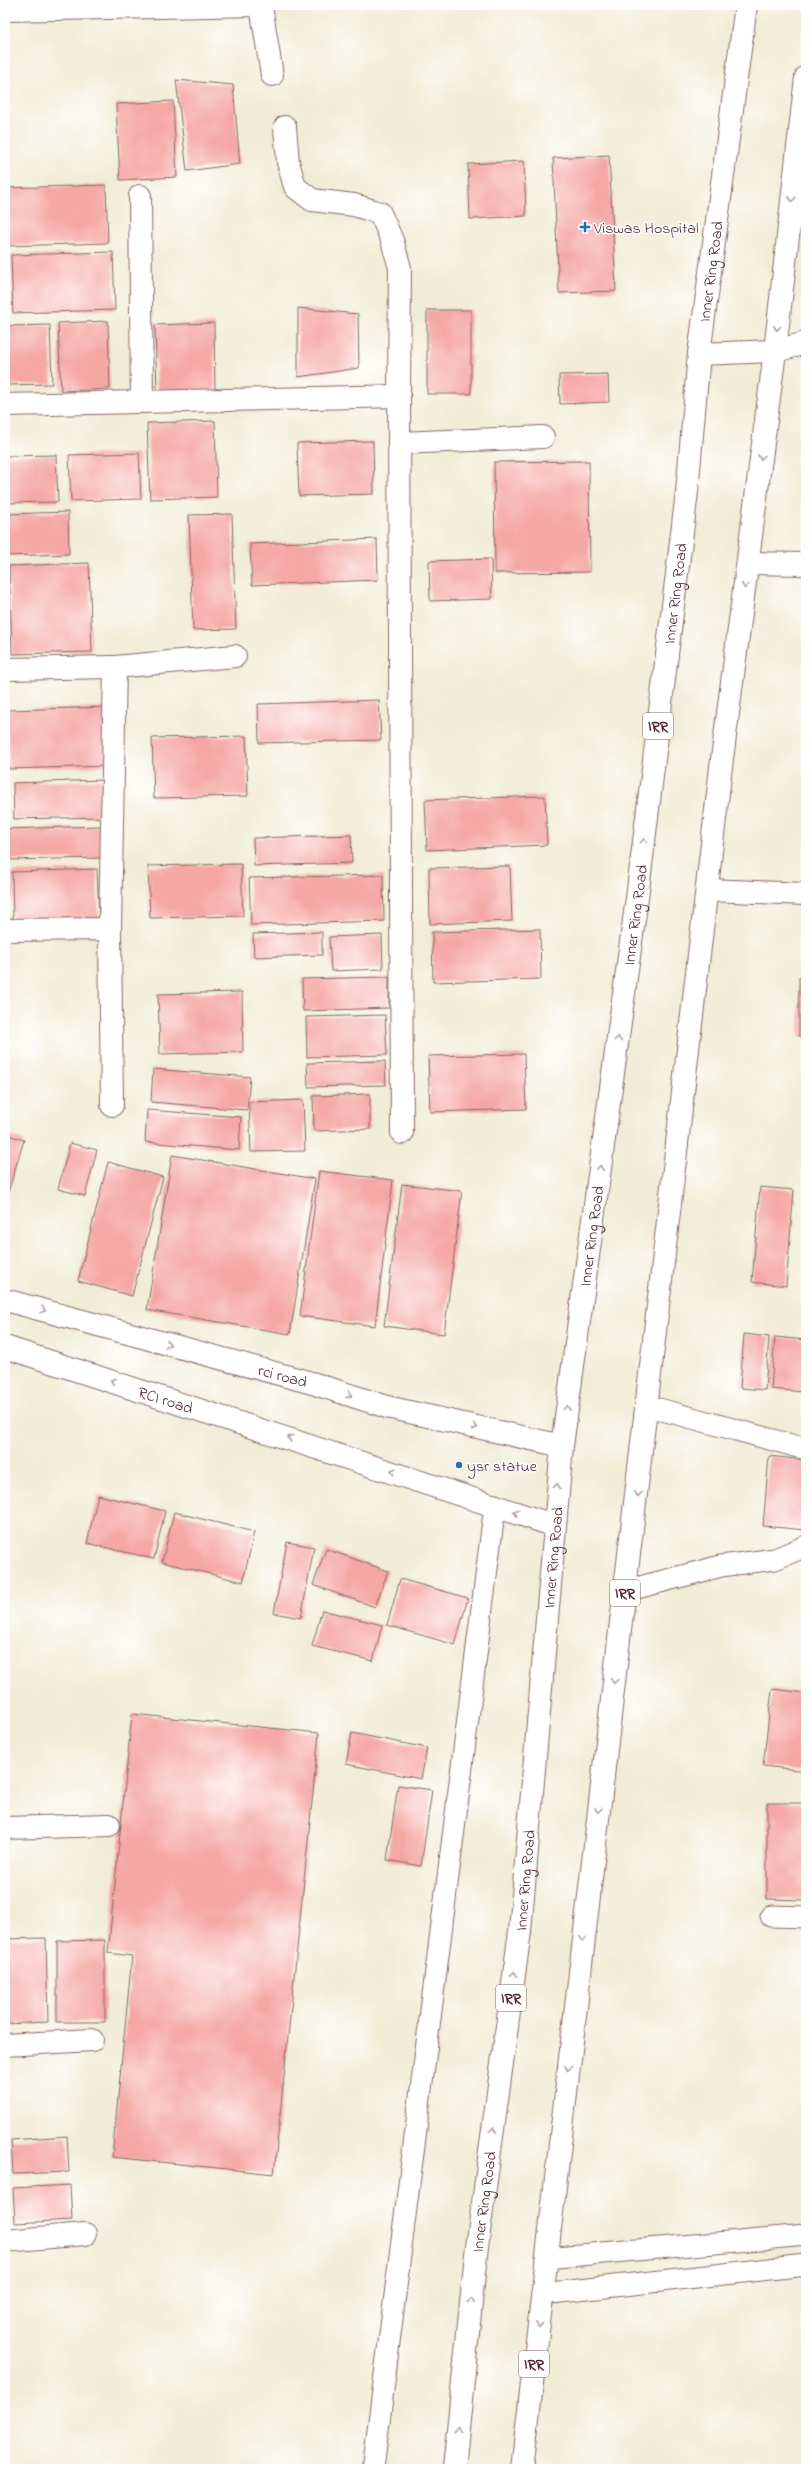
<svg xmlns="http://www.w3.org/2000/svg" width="811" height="2474" viewBox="0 0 811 2474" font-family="'Indie Flower',sans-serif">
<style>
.building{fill:#f5a7a4}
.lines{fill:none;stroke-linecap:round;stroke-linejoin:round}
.lane-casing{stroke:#846766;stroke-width:23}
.street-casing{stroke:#846766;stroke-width:24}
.secondary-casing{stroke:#846766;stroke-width:24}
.highway-casing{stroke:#846766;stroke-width:24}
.lane{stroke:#fff;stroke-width:21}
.street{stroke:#fff;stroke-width:22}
.secondary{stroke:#fff;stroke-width:22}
.highway{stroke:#fff;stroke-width:22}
.oneway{stroke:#ae9aa0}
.poi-dot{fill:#1f6fb2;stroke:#fff;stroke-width:1.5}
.labels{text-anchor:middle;stroke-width:3;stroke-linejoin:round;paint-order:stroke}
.shield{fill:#fff;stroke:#80626b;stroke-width:1}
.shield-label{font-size:15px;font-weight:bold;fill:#4a1f2b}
.poi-label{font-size:16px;fill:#4a1f2b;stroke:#fff;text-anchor:start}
.street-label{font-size:16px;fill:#4a1f2b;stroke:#fff}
</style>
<rect width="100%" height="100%" fill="#fff"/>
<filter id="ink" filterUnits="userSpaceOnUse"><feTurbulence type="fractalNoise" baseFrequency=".025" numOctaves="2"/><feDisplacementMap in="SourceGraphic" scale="8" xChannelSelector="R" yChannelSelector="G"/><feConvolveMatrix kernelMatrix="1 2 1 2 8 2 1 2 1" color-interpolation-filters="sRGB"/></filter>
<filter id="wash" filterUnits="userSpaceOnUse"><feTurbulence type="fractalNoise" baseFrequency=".012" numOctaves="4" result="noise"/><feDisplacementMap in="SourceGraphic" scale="16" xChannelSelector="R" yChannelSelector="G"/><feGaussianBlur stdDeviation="0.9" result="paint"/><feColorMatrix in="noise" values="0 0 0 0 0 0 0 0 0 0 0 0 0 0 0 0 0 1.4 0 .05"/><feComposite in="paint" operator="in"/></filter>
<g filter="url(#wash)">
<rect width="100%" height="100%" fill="#f1ecd5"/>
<g id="blocks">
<!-- building -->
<g class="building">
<polygon points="176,80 233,85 240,164 187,171"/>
<polygon points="173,101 177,177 120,180 116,104"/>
<polygon points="609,155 616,291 559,293 553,158"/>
<polygon points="524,161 526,216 470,219 468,164"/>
<polygon points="106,185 108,243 5,246 5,188"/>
<polygon points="113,252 115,310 13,313 11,255"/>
<polygon points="298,308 358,314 359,368 298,377"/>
<rect x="427" y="310" width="44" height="84"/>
<polygon points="108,321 110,389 61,391 58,323"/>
<polygon points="214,323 215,391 157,392 155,325"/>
<polygon points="50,325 52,384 5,385 5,326"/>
<polygon points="608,374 609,402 560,404 559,375"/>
<polygon points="215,421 217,497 150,499 147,423"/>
<polygon points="373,441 374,494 299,496 297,443"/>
<polygon points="139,453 141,499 71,501 69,455"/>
<polygon points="56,455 58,502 5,503 5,456"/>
<polygon points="589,461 590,572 495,573 494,462"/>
<polygon points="68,512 69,554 5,556 5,514"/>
<polygon points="232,514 236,629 193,630 189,515"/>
<polygon points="377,539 378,580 252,585 250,544"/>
<polygon points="491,559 492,599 430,601 429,561"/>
<polygon points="89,563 92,652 12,654 9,566"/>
<polygon points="379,700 381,740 259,743 258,704"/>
<polygon points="108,707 110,766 9,769 7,710"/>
<polygon points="246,736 248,796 154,798 152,738"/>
<polygon points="104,780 105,817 14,819 13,783"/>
<polygon points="545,796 547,845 427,850 425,800"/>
<polygon points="101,826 103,858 6,860 5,829"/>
<polygon points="351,835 352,863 254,866 253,838"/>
<polygon points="241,864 243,916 150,918 148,866"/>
<polygon points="510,866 512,921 430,924 429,868"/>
<polygon points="97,869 99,919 13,921 12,872"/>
<polygon points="383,875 384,921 251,925 249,878"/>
<polygon points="540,929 541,979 433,982 432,932"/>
<polygon points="322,932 322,955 254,957 253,934"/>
<polygon points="382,935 383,969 331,971 329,937"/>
<polygon points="389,977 389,1008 303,1011 302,979"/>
<rect x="799" y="977" width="7" height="59"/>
<polygon points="242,992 243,1052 160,1054 158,994"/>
<polygon points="385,1015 387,1055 307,1057 306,1017"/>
<polygon points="524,1054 526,1109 430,1112 428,1056"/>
<polygon points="385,1061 386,1085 308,1087 307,1063"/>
<polygon points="153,1069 250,1077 247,1110 151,1102"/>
<polygon points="370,1094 370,1129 314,1131 313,1096"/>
<polygon points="303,1100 305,1151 251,1152 249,1102"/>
<polygon points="147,1110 241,1117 239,1150 145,1142"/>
<polygon points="5,1134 24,1140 5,1202"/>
<polygon points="70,1143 97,1150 85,1196 58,1189"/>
<polygon points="172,1155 315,1179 290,1334 147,1310"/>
<polygon points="108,1162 163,1177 132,1296 78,1281"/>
<polygon points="319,1171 393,1180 375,1326 300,1316"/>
<polygon points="402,1184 462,1191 444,1334 384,1326"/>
<polygon points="760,1187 794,1190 786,1286 752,1282"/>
<polygon points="744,1334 769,1337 765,1390 740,1388"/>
<polygon points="775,1337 806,1340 803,1392 771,1389"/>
<polygon points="769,1456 806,1460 806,1530 763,1526"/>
<polygon points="98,1495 165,1511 154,1559 87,1543"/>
<polygon points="174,1512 254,1532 243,1582 162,1562"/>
<polygon points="287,1542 314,1547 301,1618 274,1613"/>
<polygon points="326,1549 388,1571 375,1607 313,1585"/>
<polygon points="400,1579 468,1598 455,1645 387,1625"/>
<polygon points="322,1610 382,1625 373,1661 312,1646"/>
<polygon points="772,1689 806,1693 806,1771 763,1766"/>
<polygon points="132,1714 319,1733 274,2174 112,2157 132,1956 108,1953"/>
<polygon points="352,1733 427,1748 421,1779 346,1764"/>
<polygon points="398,1785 432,1790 421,1866 387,1860"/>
<polygon points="767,1803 806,1803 806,1900 767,1899"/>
<polygon points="46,1938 48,2022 5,2024 5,1939"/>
<polygon points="105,1940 105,2022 57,2022 57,1941"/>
<polygon points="67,2136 69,2172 13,2174 11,2140"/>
<polygon points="70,2185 72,2220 15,2223 13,2188"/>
</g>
</g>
</g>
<g filter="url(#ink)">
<use href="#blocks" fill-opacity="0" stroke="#846766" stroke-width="1"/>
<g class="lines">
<!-- lane casing -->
<g class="lane-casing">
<g id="lane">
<polyline points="648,1406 806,1449"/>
<polyline points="625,1591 721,1566 775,1559 806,1546"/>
<polyline points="771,1916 806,1917"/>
<polyline points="546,2258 806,2235"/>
<polyline points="542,2294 806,2265"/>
<polyline points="373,2469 495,1505"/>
</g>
</g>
<!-- street casing -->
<g class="street-casing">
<g id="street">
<polyline points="261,6 272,75"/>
<polyline points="5,10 262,5"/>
<polyline points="285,127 288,162 295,187 312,200 354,205 380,213 392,240 400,268 399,396 402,1133"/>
<polyline points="140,196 142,402"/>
<polyline points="699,354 775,351 806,343"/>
<polyline points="5,405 399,396"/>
<polyline points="399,443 543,437"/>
<polyline points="748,563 806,564"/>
<polyline points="115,667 235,656"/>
<polyline points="5,669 115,667 110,929"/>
<polyline points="707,890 806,894"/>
<polyline points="5,930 110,929 112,1105"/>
<polyline points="5,1828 109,1825"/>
<polyline points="5,2045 92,2040"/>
<polyline points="5,2241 85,2234"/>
</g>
</g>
<!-- secondary casing -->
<g class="secondary-casing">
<g id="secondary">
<path id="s1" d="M 5,1300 L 312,1383 L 387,1407 L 562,1446"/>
<path id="s2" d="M 5,1347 L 553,1525"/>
</g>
</g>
<!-- highway casing -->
<g class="highway-casing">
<g id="highway">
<path id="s3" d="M 454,2469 L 476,2254 L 520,1931 L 562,1446 L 637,898 L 687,492 L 699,354 L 746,5"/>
<polyline points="522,2469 721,767 775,351 806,77"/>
</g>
</g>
<!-- lane -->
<use href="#lane" class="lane"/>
<!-- street -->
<use href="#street" class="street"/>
<!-- secondary -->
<use href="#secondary" class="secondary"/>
<!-- highway -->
<use href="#highway" class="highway"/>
</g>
<!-- one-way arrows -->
<defs><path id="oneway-chevron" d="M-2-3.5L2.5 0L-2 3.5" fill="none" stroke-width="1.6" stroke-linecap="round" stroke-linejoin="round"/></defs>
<g class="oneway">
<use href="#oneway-chevron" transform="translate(792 199) rotate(97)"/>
<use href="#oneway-chevron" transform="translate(777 328) rotate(97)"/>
<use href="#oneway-chevron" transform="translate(761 457) rotate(97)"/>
<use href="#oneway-chevron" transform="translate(745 586) rotate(97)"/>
<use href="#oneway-chevron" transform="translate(644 841) rotate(-83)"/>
<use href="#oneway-chevron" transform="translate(618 1039) rotate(-82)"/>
<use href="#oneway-chevron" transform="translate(600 1168) rotate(-82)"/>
<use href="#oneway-chevron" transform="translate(43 1310) rotate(15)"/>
<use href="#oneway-chevron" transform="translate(168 1344) rotate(15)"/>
<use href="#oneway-chevron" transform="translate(113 1381) rotate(-162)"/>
<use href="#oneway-chevron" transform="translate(349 1395) rotate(18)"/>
<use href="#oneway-chevron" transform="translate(567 1408) rotate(-82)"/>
<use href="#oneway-chevron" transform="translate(475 1427) rotate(13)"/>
<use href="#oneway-chevron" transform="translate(290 1438) rotate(-162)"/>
<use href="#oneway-chevron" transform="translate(393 1471) rotate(-162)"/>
<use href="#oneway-chevron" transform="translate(557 1486) rotate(-84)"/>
<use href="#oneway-chevron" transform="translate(638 1494) rotate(97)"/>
<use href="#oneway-chevron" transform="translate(516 1512) rotate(-161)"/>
<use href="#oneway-chevron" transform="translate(614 1681) rotate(97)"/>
<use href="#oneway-chevron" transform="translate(598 1810) rotate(97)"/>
<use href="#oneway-chevron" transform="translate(583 1939) rotate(97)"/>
<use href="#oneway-chevron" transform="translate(514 1974) rotate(-82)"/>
<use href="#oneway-chevron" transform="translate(568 2068) rotate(97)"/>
<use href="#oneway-chevron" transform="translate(493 2130) rotate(-82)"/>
<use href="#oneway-chevron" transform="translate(471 2301) rotate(-84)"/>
<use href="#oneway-chevron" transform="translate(539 2325) rotate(96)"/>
<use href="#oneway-chevron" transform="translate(458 2430) rotate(-84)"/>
</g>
</g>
<!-- markers -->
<g class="poi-dot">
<path d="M583 221h4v4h4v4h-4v4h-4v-4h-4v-4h4z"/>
<circle cx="459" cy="1465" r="4"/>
</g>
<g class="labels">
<!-- shield labels -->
<g class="shield">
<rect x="643" y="713" width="30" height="26" rx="3"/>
<rect x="610" y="1580" width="30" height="26" rx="3"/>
<rect x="496" y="1985" width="30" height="26" rx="3"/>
<rect x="519" y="2351" width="30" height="26" rx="3"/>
</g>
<g class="shield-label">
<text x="658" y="731">IRR</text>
<text x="625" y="1598">IRR</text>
<text x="511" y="2003">IRR</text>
<text x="534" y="2369">IRR</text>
</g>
<!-- poi labels -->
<g class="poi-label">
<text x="594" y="233">Viswas Hospital</text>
<text x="467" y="1471">ysr statue</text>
</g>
<!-- street labels -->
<g class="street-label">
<text dy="6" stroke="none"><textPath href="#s3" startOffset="2213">Inner Ring Road</textPath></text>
<text dy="6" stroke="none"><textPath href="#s3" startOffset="1889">Inner Ring Road</textPath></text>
<text dy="6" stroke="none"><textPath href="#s3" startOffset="1565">Inner Ring Road</textPath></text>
<text dy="6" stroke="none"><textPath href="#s3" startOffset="1241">Inner Ring Road</textPath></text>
<text dy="6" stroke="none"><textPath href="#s1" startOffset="288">rci road</textPath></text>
<text dy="6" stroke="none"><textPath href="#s2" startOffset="169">RCI road</textPath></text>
<text dy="6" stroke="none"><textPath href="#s3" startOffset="917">Inner Ring Road</textPath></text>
<text dy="6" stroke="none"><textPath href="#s3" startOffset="593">Inner Ring Road</textPath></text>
<text dy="6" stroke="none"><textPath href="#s3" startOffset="269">Inner Ring Road</textPath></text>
</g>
</g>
<!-- margin -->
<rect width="811" height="2474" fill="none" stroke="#fff" stroke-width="20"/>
</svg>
